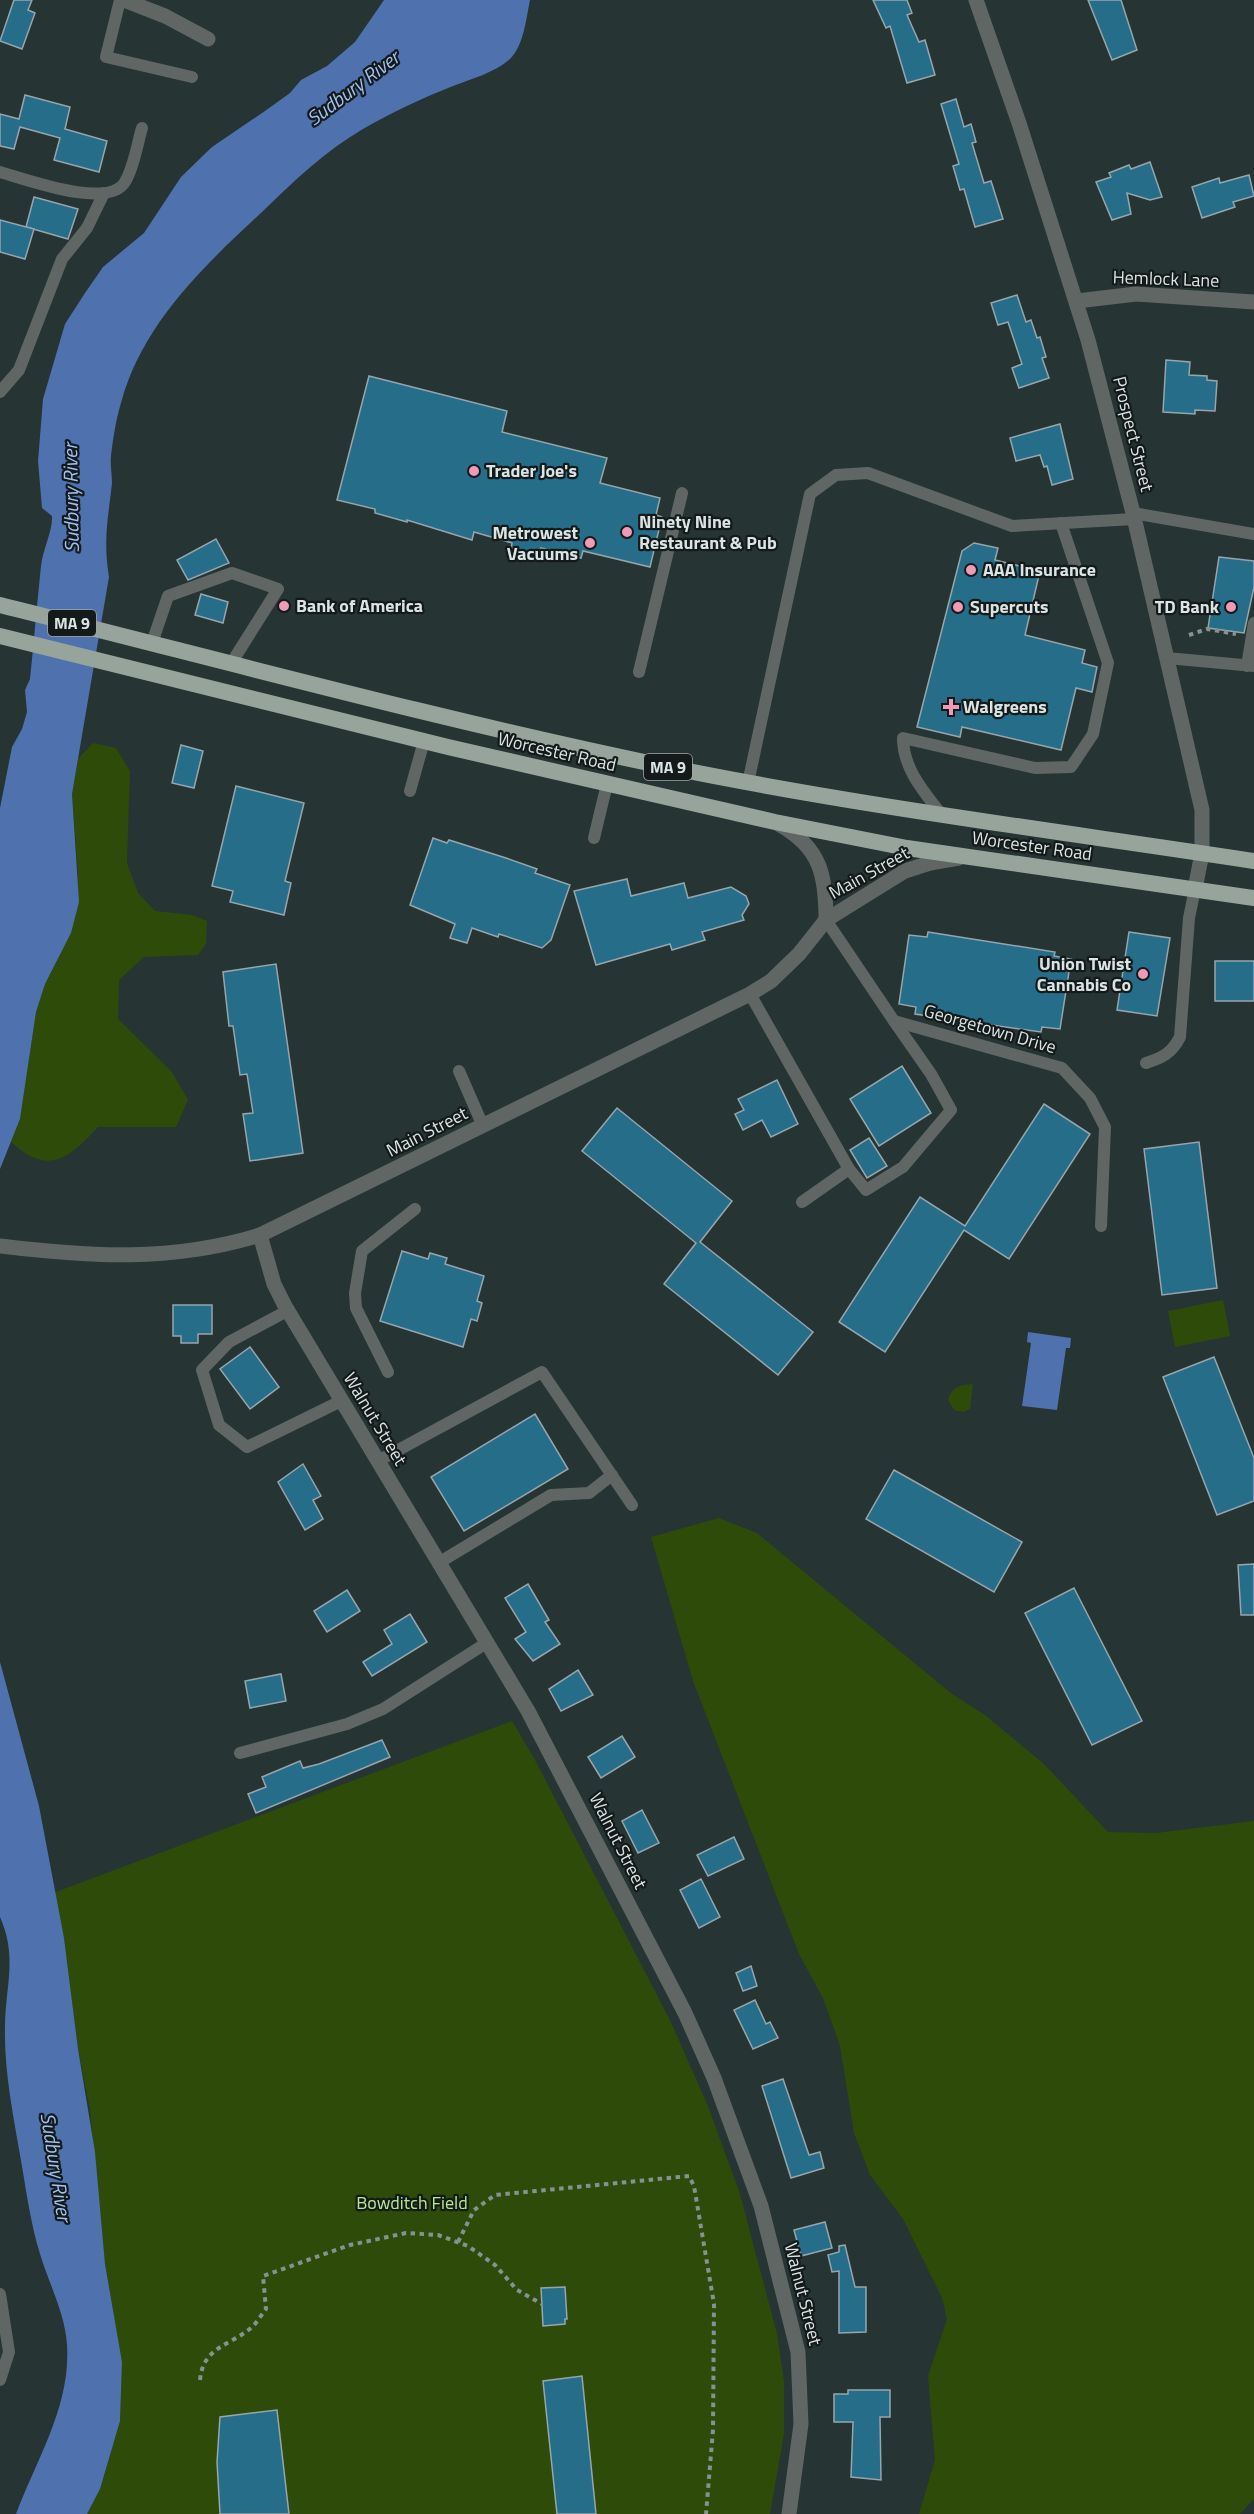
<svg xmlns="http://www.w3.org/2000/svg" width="1254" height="2514" viewBox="0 0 1254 2514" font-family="'Titillium Web',sans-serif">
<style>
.green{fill:#2e4b0a}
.water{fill:#4f71ae}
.building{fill:#266d8a;stroke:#97a5ac;stroke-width:1.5}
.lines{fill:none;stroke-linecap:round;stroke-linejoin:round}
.path{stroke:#869191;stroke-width:4;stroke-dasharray:4.5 4.5;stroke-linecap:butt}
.service{stroke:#606663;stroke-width:12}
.minor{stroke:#606663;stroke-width:15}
.tertiary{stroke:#606663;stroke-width:15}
.trunk{stroke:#96a49c;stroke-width:16}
.poi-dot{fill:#f09ab6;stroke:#141a1a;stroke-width:2}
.labels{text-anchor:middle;stroke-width:4.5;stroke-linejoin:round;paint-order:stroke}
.shield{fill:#141a1a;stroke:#9fa7a7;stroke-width:1.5}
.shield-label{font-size:16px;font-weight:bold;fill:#dbe4e4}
.street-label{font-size:18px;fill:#dbe4e4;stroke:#141a1a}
.poi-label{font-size:18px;font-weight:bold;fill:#dbe4e4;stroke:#141a1a;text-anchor:start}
.park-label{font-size:18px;fill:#b8ea8b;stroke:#141a1a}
.water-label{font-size:20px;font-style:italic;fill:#a2c0f3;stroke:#141a1a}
</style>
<rect width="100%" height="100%" fill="#263434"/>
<!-- green -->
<g class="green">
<path d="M 93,743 L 116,748 L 130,771 L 127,863 L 138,893 L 155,911 L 192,915 L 207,921 L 206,944 L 198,955 L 144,957 L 119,980 L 118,1019 L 172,1072 L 188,1100 L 176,1127 L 98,1127 C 69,1159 48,1176 11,1142 L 20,1119 L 36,1012 L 45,984 L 71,933 L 78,874 L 72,794 L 78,759 Z"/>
<polygon points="1223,1300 1230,1336 1175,1347 1168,1311"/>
<path d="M 973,1384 L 970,1409 L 964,1412 L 954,1410 L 948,1400 C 952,1386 960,1385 973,1384 Z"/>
<polygon points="719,1518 757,1533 952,1694 985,1715 1044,1764 1108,1832 1156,1833 1254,1821 1254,2499 1240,2514 919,2514 935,2460 928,2376 947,2319 942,2298 903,2219 870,2175 854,2133 840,2046 823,1998 799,1954 693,1681 651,1537"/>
<polygon points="512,1721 534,1758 670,2020 708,2106 740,2194 777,2334 784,2381 784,2434 770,2514 87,2514 100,2489 120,2421 122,2362 105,2264 90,2110 78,2049 64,1938 53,1893"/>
</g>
<!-- water -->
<g class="water">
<path d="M 384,0 L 530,0 C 526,19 524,45 510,59 C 494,73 471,79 453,86 C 422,98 391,113 363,129 C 325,151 293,182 262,212 C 204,266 142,324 121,403 C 116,419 113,439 111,456 C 110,465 112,474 112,483 C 108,520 103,539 109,577 L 72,794 L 79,902 L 71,933 L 45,984 L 36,1012 L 20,1119 L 0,1169 L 0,808 L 12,747 L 22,729 L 27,712 L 25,690 L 30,679 C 34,641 37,603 41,566 C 43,549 53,530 52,516 L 42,508 L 38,461 L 43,399 L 65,324 L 85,293 L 103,267 L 144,233 L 181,177 L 212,147 L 265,111 L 290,93 L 301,80 L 327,66 L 355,42 Z"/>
<polygon points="1028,1332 1071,1338 1070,1348 1066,1348 1057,1410 1022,1406 1031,1343 1027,1342"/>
<path d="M 0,1662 L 39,1806 L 64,1938 L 78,2049 L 95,2152 L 105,2264 L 122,2362 L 120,2421 L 100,2489 L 87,2514 L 16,2514 C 36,2460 71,2406 67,2345 C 65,2313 49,2284 40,2254 C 30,2222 26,2188 20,2155 C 13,2114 4,2070 5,2028 C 5,1986 18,1958 0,1917 Z"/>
</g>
<!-- building -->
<g class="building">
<polygon points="14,0 32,0 28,10 35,13 22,49 0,41"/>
<polygon points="873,0 907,0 912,13 907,15 919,42 925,40 935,75 907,83 890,26 886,28"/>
<polygon points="1088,0 1121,0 1137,50 1112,60"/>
<polygon points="25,95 70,107 65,129 107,141 99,172 54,160 60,138 20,127 14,149 0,146 0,114 19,119"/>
<polygon points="956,99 964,127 971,124 976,142 972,143 984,183 991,181 1003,219 975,227 964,189 960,190 953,166 959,164 941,104"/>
<polygon points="1150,162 1162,197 1150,200 1127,193 1131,214 1112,220 1096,182 1111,177 1109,173 1129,165 1131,169"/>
<polygon points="1249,175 1254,196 1233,202 1235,207 1202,218 1192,187 1219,178 1220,183"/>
<polygon points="34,197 78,209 68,239 26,227"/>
<polygon points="0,220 34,229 25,259 0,252"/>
<polygon points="1017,295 1026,322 1031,320 1037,338 1040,337 1046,357 1042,358 1049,378 1019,388 1012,368 1022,364 1008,322 998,325 991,303"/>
<polygon points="1166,360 1190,362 1189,375 1207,376 1207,380 1217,381 1215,411 1195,410 1195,414 1163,412"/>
<polygon points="369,376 507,411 502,432 607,458 600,483 660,498 656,515 662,517 650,567 583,551 581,558 541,548 539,555 511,548 512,543 474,532 472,540 407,520 407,522 375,513 375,509 337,500"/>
<polygon points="1060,424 1073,479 1052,485 1047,466 1044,467 1040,455 1016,461 1010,438"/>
<polygon points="216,539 229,563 188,580 177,560"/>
<polygon points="974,543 998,548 995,560 1040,571 1025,635 1085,650 1082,663 1097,667 1092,692 1076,688 1061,750 962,727 960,737 917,727 962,551"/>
<polygon points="1219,557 1254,561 1254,587 1244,633 1208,628"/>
<polygon points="201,594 228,602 223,623 195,615"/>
<polygon points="181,745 203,751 194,788 172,783"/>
<polygon points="236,786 304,803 285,881 291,883 284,915 230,902 233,891 212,886"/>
<polygon points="433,838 447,843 449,840 506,858 537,869 535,873 570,885 551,940 542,948 499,934 498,937 472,928 467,943 450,938 455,924 410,905"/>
<polygon points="627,879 631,896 684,883 688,898 731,887 746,896 749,904 742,915 744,920 702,932 705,940 672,950 670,944 596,965 574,891"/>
<polygon points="928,932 1055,952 1054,956 1071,959 1060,1029 1042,1027 1041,1032 915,1014 916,1007 899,1004 909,935 927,937"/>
<polygon points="1129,932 1170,938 1157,1016 1117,1010"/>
<rect x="1215" y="961" width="39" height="40"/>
<polygon points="276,964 303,1153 250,1161 243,1114 253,1113 247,1074 240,1075 233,1026 229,1026 223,972"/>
<polygon points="902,1066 931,1113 879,1146 850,1099"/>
<polygon points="777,1080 798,1124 771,1137 762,1120 743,1130 735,1114 744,1110 738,1099"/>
<polygon points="1044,1104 1090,1134 1009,1259 964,1230 885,1352 839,1322 920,1197 965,1226"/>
<polygon points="617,1108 732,1201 700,1242 813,1332 778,1375 664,1284 696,1243 582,1151"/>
<polygon points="869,1138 887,1166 867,1178 850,1150"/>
<polygon points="1199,1142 1217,1288 1162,1295 1144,1149"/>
<polygon points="402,1251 428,1259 430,1253 447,1258 445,1264 484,1276 477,1301 482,1303 477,1321 471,1319 463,1347 380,1321"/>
<polygon points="173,1305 212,1305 212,1334 198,1334 198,1343 181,1343 181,1336 173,1336"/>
<polygon points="250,1347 279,1387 250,1409 220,1369"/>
<polygon points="1214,1357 1254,1458 1254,1501 1217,1515 1163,1377"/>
<polygon points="535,1414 568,1469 464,1531 431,1477"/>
<polygon points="303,1464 321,1496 313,1500 323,1519 305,1530 278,1482"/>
<polygon points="894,1470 1022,1542 994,1592 866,1519"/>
<polygon points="1254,1564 1254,1615 1241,1615 1238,1565"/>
<polygon points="528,1584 549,1620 545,1622 560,1644 533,1661 515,1639 526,1632 505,1598"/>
<polygon points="1074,1588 1142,1721 1092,1745 1025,1613"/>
<polygon points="347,1590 360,1611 327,1632 314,1611"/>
<polygon points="410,1614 427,1642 372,1676 363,1662 392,1644 384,1630"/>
<polygon points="578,1670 593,1695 561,1711 549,1689"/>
<polygon points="281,1674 286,1701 250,1708 245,1681"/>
<polygon points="622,1736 635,1757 601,1778 588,1757"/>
<polygon points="382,1740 390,1757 256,1813 248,1794 266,1787 262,1777 300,1761 303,1768 319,1764"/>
<polygon points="642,1810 659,1843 638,1853 622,1821"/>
<polygon points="734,1837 744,1859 708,1876 697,1855"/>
<polygon points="701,1879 720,1917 699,1928 680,1890"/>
<polygon points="751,1966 757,1986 743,1991 736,1973"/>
<polygon points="755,2000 766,2024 770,2022 778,2038 753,2049 734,2010"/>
<polygon points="783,2079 809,2155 820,2152 824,2168 791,2178 762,2086"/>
<polygon points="825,2222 832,2248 801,2256 794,2230"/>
<polygon points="845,2245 855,2287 866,2287 866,2332 839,2333 839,2271 832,2272 828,2255 839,2252 839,2246"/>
<polygon points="565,2287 567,2319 565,2319 565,2324 543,2326 541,2288"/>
<polygon points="582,2376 596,2514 557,2514 543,2381"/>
<polygon points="848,2390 890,2390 890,2417 880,2417 881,2480 851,2477 853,2422 834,2422 834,2394 848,2394"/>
<polygon points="277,2410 289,2514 220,2514 217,2462 220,2417"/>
</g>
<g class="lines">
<!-- path -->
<g class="path">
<polyline points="1189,635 1207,629 1236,634"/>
<polyline points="458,2242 474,2210 495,2195 689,2176 694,2186 714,2304 713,2430 706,2514"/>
<path d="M 200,2380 C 203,2347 229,2346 251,2328 C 257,2323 261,2315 266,2309 L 263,2276 L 350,2245 L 406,2233 L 438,2235 L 468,2246 L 495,2265 L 517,2290 L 542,2304"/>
</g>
<!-- service -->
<g class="service">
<polyline points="120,0 106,57 192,77"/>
<path d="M 0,172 C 26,179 108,210 125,182 C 134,167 137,145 142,128"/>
<polyline points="0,392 19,370 62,259 87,228 104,193"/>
<polyline points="1133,513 1254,534"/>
<polyline points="152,643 168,596 232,573 278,589 232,662"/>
<polyline points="1167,658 1254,666"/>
<polyline points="1247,666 1254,623"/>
<polyline points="639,672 682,493"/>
<polyline points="748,783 810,494 836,475 868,473 1012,526 1134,519"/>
<polyline points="410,791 424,741"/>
<path d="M 941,814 C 923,791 903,768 903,738 L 1035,768 L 1071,767 L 1093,734 L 1108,663 L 1061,523"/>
<polyline points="594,838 607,784"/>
<polyline points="826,920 894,1021 1062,1068 1090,1098 1105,1127 1101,1226"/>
<polyline points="750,994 849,1169 802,1202"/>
<path d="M 1146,1063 C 1162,1058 1172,1053 1180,1037 L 1189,918 L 1195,889"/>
<polyline points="459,1071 483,1126"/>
<polyline points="849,1169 866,1190 903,1167 951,1110 931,1074 894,1021"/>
<polyline points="287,1311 229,1342 202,1370 219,1425 247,1447 341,1401"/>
<polyline points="388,1372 356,1308 355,1293 362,1251 415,1209"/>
<polyline points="378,1461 542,1372 632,1505"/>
<polyline points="440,1562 551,1495 589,1493 612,1475"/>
<polyline points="240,1753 347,1724 383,1709 488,1642"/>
<polyline points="0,2294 9,2352 0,2380"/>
</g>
<!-- minor -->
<g class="minor">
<polyline points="124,0 165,16 208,39"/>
<polyline points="1077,301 1136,294 1254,302"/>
</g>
<!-- tertiary -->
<g class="tertiary">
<polyline points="976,0 1019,123 1088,340 1133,513 1202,810 1202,853 1195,889"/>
<path d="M 780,825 C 821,848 826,876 826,920"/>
<polyline points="260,1235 274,1284 285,1306 528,1711 685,2013 714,2078 761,2206 798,2352 801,2424 789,2514"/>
<path d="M 0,1246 C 90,1257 172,1262 260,1235 L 750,994 L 771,981 L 799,954 L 826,920 L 905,871 L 930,863 L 959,858"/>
</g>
<!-- trunk -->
<g class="trunk">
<path d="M 0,605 C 221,660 441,720 663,766 C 858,806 1057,831 1254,861"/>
<polyline points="0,636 448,747 775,822 907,848 1254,898"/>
</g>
</g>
<!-- markers -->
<g class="poi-dot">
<circle cx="474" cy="471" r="6"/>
<circle cx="627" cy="532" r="6"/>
<circle cx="590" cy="543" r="6"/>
<circle cx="971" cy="570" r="6"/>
<circle cx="284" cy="606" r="6"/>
<circle cx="958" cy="607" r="6"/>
<circle cx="1231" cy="607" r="6"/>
<path d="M948 698h6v6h6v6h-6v6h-6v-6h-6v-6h6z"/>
<circle cx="1143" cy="974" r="6"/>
</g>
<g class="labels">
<!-- shield labels -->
<g class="shield">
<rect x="48" y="610" width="48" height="26" rx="4.5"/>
<rect x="644" y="754" width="48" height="26" rx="4.5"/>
</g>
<g class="shield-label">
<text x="72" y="629">MA 9</text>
<text x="668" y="773">MA 9</text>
</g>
<!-- street labels -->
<g class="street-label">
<text transform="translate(1166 279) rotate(2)" y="6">Hemlock Lane</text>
<text transform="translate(1133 434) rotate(76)" y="6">Prospect Street</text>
<text transform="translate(557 752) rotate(13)" y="6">Worcester Road</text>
<text transform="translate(1032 846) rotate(8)" y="6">Worcester Road</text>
<text transform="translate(869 873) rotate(-29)" y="6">Main Street</text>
<text transform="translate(990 1029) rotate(16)" y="6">Georgetown Drive</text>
<text transform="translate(427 1132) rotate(-27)" y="6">Main Street</text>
<text transform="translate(375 1419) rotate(59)" y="6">Walnut Street</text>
<text transform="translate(618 1841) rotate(63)" y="6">Walnut Street</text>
<text transform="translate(803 2294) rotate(76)" y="6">Walnut Street</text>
</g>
<!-- poi labels -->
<g class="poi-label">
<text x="486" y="477">Trader Joe's</text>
<text x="639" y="528">Ninety Nine<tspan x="639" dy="21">Restaurant &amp; Pub</tspan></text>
<text x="578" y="539" text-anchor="end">Metrowest<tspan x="578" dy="21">Vacuums</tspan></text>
<text x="983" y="576">AAA Insurance</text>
<text x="296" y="612">Bank of America</text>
<text x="970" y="613">Supercuts</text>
<text x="1219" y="613" text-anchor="end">TD Bank</text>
<text x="963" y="713">Walgreens</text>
<text x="1131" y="970" text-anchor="end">Union Twist<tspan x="1131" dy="21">Cannabis Co</tspan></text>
</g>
<!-- park labels -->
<g class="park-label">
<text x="412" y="2209">Bowditch Field</text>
</g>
<!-- water labels -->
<g class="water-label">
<text transform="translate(353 88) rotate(-37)" y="7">Sudbury River</text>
<text transform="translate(71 498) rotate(-91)" y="7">Sudbury River</text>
<text transform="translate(56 2167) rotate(81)" y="7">Sudbury River</text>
</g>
</g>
</svg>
